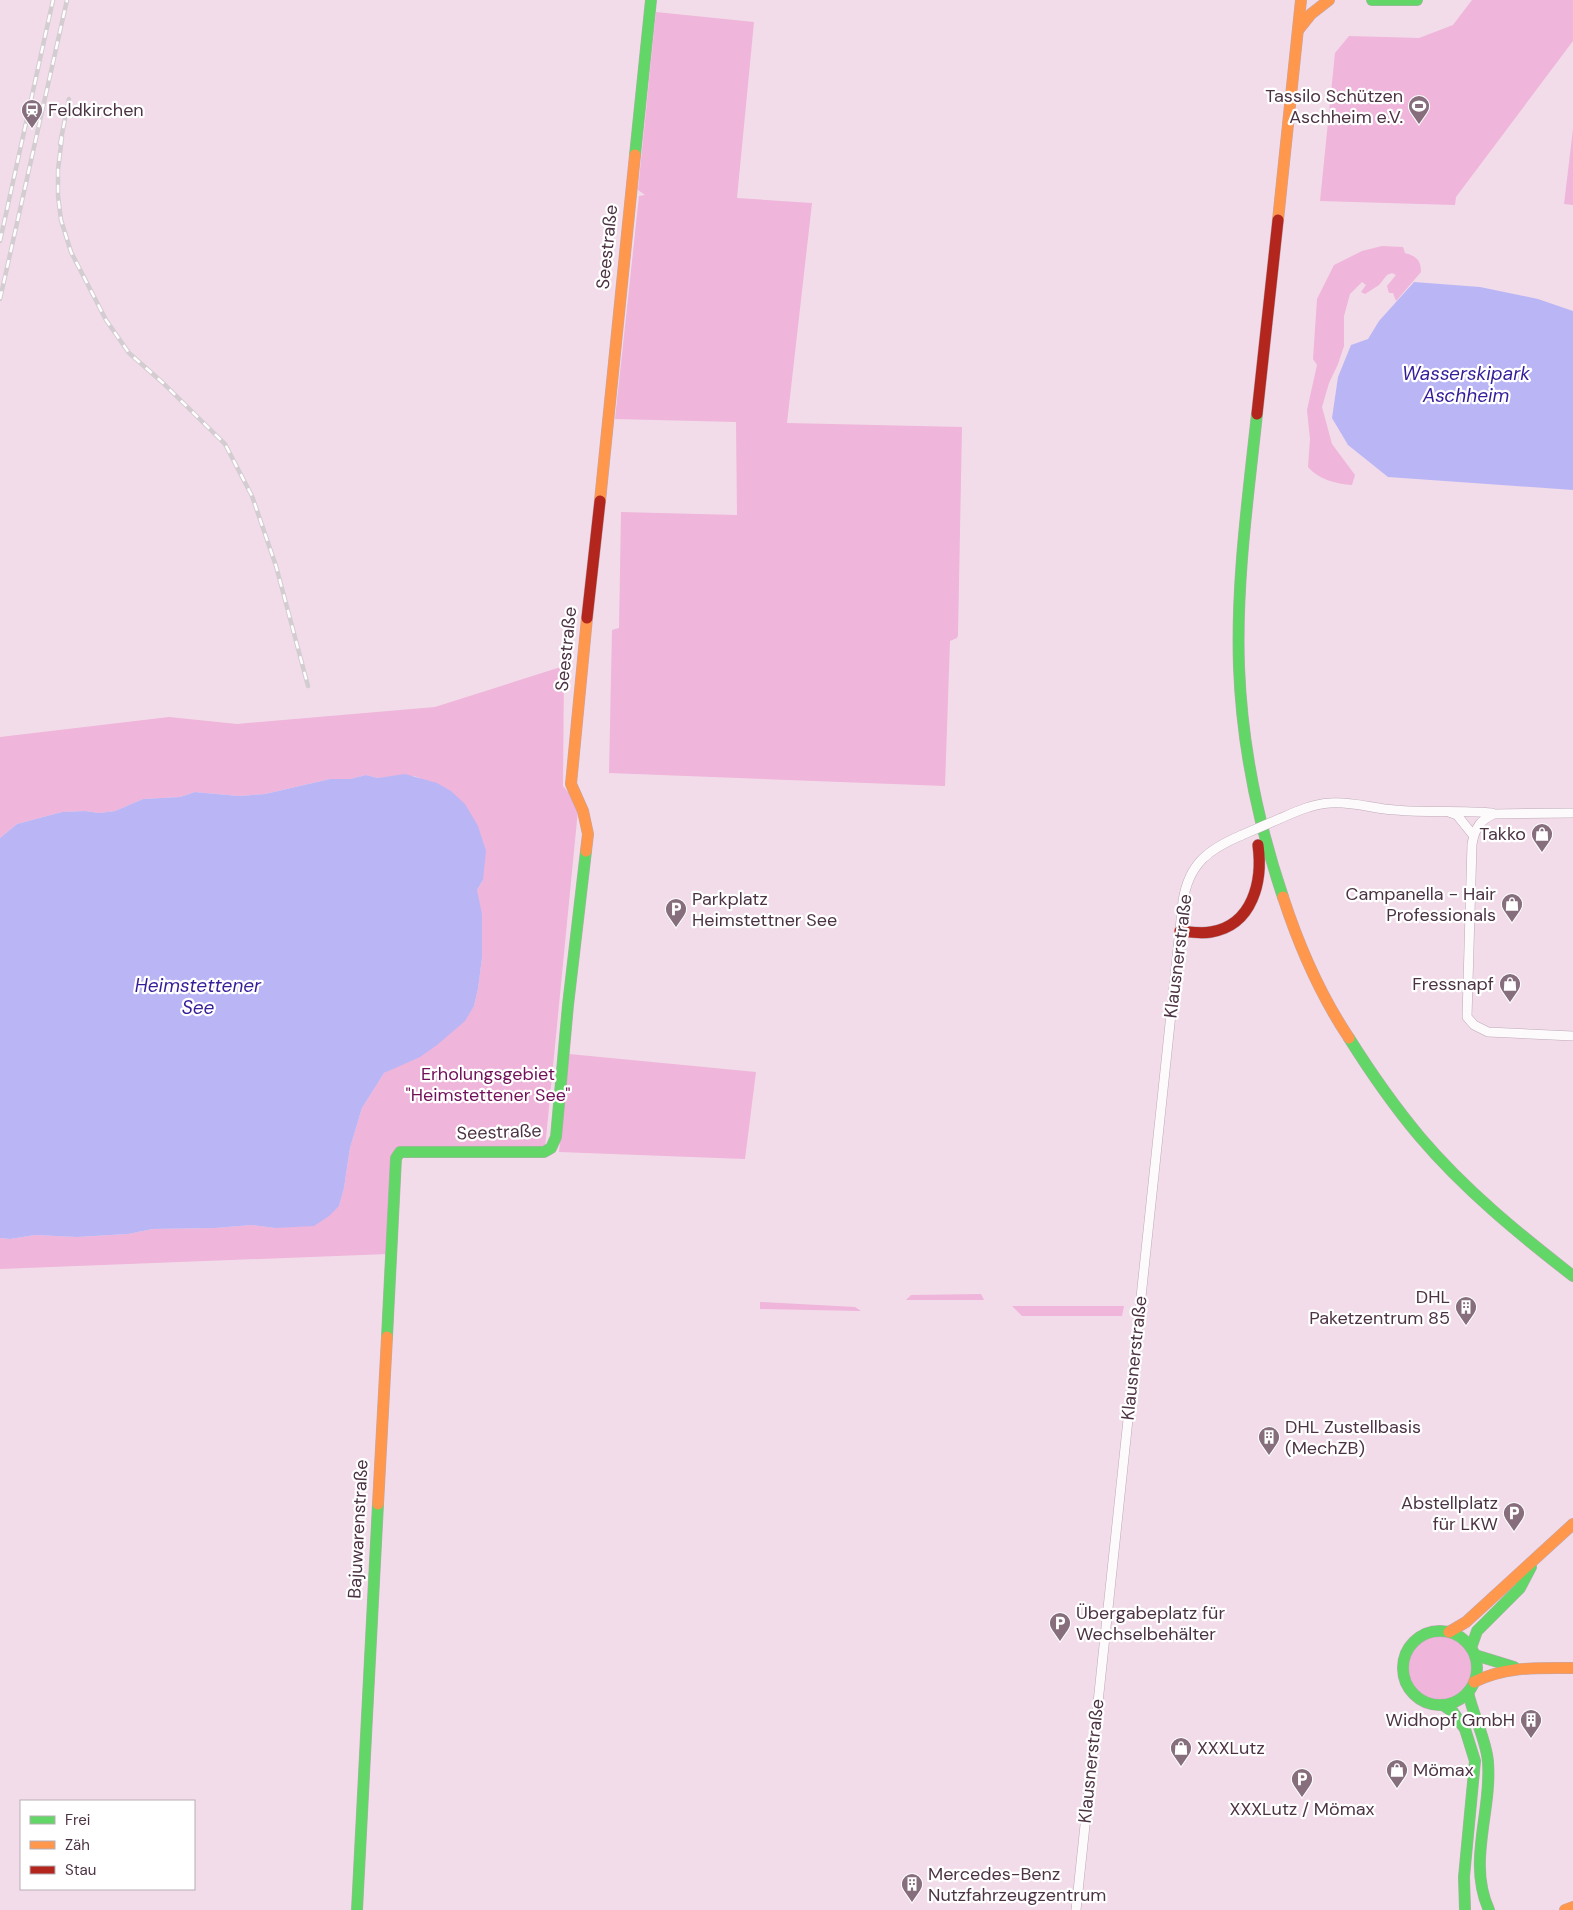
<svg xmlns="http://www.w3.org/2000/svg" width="1573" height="1910" viewBox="0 0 1573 1910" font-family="'DM Sans',sans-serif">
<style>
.green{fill:#efb5da}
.water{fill:#bab6f6}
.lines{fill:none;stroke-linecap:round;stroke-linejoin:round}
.street-casing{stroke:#bea9b6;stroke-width:10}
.fast-casing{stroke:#bea9b6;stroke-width:12}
.slow-casing{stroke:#bea9b6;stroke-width:12}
.jam-casing{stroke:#bea9b6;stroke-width:12}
.street{stroke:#fdfafc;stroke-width:9}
.fast{stroke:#63d668;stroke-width:11}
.slow{stroke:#ff974d;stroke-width:11}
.jam{stroke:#b3261e;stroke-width:11}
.rail-casing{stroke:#d3ccd0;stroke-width:4.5}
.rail{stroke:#fff;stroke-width:2.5;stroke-dasharray:8;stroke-linecap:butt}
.street-bridge-casing{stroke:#bea9b6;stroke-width:10;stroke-linecap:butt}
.street-bridge{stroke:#fdfafc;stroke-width:9}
.labels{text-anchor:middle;stroke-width:4.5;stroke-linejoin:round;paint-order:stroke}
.poi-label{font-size:18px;fill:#4c3343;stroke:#fff;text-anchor:end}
.street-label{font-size:18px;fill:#4c3343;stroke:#fff}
.park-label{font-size:18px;fill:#711058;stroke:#fff}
.water-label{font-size:19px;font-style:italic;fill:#361d9a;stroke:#fff}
</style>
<rect width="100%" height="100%" fill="#f2dce9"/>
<!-- green -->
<g class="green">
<polygon points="1472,0 1573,0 1573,41 1456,197 1455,205 1320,201 1335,53 1349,36 1419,38 1453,25"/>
<polygon points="656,12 754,22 737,198 812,203 787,423 962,427 958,635 957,638 950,641 945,786 609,773 612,630 619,628 621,512 737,515 736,422 615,419 639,196 645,195 638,190"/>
<polygon points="1573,129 1573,205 1564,204"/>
<path d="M 1382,246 L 1403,247 L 1405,253 C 1416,256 1421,260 1421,272 L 1396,301 L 1393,293 L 1389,293 L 1387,286 L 1396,275 L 1392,273 L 1387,275 L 1379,285 L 1365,294 L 1361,292 L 1366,285 L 1362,282 L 1350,294 L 1344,316 L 1344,346 L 1338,364 L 1329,383 L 1322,407 L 1332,444 L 1355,475 L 1352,485 C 1336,484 1318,479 1308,467 L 1310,439 L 1307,410 L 1317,365 L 1313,359 L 1317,299 L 1334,265 L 1362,251 Z"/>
<polygon points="564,666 563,786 576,802 578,810 545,1148 396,1148 387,1254 0,1269 0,1238 10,1239 35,1235 77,1237 128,1234 153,1229 215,1228 252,1225 275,1228 339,1206 344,1188 350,1148 362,1108 384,1073 399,1065 474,1006 478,989 482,958 477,890 483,880 420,778 414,776 378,778 366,775 350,779 330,779 265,794 239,796 195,792 180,797 143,799 115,811 99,813 85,811 62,812 17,824 0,838 0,737 169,717 237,724 435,707"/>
<polygon points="569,1054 756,1072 745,1159 559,1152"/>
<polygon points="981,1294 984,1300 906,1300 911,1295"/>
<polygon points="760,1302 855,1307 861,1311 760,1309"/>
<polygon points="1012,1306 1124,1306 1122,1316 1022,1316"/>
<circle cx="1440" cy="1668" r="32"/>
</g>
<!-- water -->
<g class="water">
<polygon points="1414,282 1480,287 1538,299 1573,311 1573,490 1388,477 1348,445 1332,418 1338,377 1351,345 1368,339 1379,321"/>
<polygon points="405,774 437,783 451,791 465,804 478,826 486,851 483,880 477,890 482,914 482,958 478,989 474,1006 465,1021 437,1045 420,1057 384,1073 374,1089 362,1108 350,1148 344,1188 339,1206 329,1216 314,1226 275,1228 252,1225 215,1228 153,1229 128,1234 77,1237 35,1235 10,1239 0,1238 0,838 17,824 62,812 85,811 99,813 115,811 143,799 180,797 195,792 239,796 265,794 330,779 350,779 366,775 378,778"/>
</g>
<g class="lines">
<!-- street casing -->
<g class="street-casing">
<g id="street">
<polyline points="1449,812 1457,815 1473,835"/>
<path d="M 1573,813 L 1494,814 C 1480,820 1475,828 1472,844 L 1467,1017 L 1474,1025 L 1488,1032 L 1573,1036"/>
<path d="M 1279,819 C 1295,812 1312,804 1330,803 C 1352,801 1374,809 1395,810 C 1428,813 1460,810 1492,813"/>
<path d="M 1076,1910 L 1183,901 C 1189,863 1209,849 1242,835"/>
</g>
</g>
<!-- fast casing -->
<g class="fast-casing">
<g id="fast">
<polyline points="1372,0 1417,0"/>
<polyline points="635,155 651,0"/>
<path d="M 1257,414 C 1248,498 1236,583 1239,667 C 1242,746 1258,823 1283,897"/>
<path d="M 1349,1038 C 1371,1073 1394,1106 1420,1137 C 1465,1190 1519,1234 1573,1276"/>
<polyline points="387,1337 396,1158 400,1152 544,1152 551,1148 556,1137 568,1005 586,851"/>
<circle cx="1440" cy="1668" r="37"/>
<polyline points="1471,1648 1477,1631 1520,1588 1531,1567"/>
<polyline points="1475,1655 1514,1667"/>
<path d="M 1468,1692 C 1473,1716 1486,1738 1488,1762 C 1492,1812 1467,1862 1489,1910"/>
<polyline points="1443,1705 1453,1712 1465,1729 1475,1761 1464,1877 1465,1910"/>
<polyline points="357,1910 378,1504"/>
</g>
</g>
<!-- slow casing -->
<g class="slow-casing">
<g id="slow">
<polyline points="1299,29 1311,14 1329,0"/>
<polyline points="1278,220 1301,0"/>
<polyline points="600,501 635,155"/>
<polyline points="586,851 588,834 583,811 571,784 587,618"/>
<path d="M 1283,897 C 1299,946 1321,996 1349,1038"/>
<polyline points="378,1504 387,1337"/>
<polyline points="1449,1632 1466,1622 1573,1524"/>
<path d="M 1474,1682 C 1506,1666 1538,1668 1573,1668"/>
<polyline points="1565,1910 1573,1907"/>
</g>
</g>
<!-- jam casing -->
<g class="jam-casing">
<g id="jam">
<polyline points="1257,414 1278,220"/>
<polyline points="587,618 600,501"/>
<path d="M 1180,931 C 1190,932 1201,934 1211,932 C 1253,925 1263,881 1258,845"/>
</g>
</g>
<!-- street -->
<use href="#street" class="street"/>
<!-- fast -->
<use href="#fast" class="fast"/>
<!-- slow -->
<use href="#slow" class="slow"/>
<!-- jam -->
<use href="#jam" class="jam"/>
<!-- rail casing -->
<g class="rail-casing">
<g id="rail">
<polyline points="62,137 58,170 58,196 61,220 71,252 106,320 129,353 162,382 225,444 252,496 276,566 308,686"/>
<polyline points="60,144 69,99"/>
<polyline points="0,241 53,0"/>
<polyline points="0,299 67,0"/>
</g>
</g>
<!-- rail -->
<use href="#rail" class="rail"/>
<!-- street-bridge casing -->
<g class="street-bridge-casing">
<polyline id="street-bridge" points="1242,835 1279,819"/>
</g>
<!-- street-bridge -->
<use href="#street-bridge" class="street-bridge"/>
</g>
<!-- icons -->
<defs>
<g id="stadium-pin" transform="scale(1.125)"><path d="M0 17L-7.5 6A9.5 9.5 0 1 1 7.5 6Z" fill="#866e7d" stroke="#fff"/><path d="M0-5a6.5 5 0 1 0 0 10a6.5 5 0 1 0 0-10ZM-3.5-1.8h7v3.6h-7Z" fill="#fff"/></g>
<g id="station-pin" transform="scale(1.125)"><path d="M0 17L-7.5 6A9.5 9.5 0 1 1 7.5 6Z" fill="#866e7d" stroke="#fff"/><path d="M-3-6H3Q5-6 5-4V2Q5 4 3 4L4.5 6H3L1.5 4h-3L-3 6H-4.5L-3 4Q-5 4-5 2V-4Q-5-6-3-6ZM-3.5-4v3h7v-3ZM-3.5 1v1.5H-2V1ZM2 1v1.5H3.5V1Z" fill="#fff"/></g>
<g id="shop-pin" transform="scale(1.125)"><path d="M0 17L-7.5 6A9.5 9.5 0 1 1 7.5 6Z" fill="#866e7d" stroke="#fff"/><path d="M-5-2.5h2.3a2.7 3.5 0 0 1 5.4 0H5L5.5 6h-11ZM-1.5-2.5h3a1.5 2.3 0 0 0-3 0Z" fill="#fff"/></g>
<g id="parking-pin" transform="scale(1.125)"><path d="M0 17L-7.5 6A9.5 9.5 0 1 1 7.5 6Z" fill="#866e7d" stroke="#fff"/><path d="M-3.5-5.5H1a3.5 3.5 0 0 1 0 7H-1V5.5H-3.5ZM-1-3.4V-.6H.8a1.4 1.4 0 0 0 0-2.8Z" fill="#fff"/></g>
<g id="building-pin" transform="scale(1.125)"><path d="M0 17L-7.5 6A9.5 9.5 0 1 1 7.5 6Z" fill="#866e7d" stroke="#fff"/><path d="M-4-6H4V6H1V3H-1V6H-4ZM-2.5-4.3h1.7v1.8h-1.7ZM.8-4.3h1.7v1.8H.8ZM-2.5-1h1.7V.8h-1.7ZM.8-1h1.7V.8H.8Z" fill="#fff"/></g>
</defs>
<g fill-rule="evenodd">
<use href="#stadium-pin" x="1419" y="106"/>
<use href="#station-pin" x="32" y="110"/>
<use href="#shop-pin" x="1542" y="834"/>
<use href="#shop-pin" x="1512" y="904"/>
<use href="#parking-pin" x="676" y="909"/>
<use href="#shop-pin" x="1510" y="984"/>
<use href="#building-pin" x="1466" y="1307"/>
<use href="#building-pin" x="1269" y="1437"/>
<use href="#parking-pin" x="1514" y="1513"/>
<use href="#parking-pin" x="1060" y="1623"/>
<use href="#building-pin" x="1531" y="1720"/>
<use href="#shop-pin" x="1181" y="1748"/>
<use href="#shop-pin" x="1397" y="1770"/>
<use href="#parking-pin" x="1302" y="1779"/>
<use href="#building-pin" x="912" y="1884"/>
</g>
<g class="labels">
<!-- poi labels -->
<g class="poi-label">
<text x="1403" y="102">Tassilo Schützen<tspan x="1403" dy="21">Aschheim e.V.</tspan></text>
<text x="48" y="116" text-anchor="start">Feldkirchen</text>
<text x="1526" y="840">Takko</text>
<text x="1496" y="900">Campanella - Hair<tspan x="1496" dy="21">Professionals</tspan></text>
<text x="692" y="905" text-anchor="start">Parkplatz<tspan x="692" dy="21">Heimstettner See</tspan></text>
<text x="1494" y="990">Fressnapf</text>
<text x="1450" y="1303">DHL<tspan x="1450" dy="21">Paketzentrum 85</tspan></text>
<text x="1285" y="1433" text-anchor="start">DHL Zustellbasis<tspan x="1285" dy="21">(MechZB)</tspan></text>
<text x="1498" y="1509">Abstellplatz<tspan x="1498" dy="21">für LKW</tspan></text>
<text x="1076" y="1619" text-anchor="start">Übergabeplatz für<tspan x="1076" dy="21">Wechselbehälter</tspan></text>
<text x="1515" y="1726">Widhopf GmbH</text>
<text x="1197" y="1754" text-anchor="start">XXXLutz</text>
<text x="1413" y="1776" text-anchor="start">Mömax</text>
<text x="1302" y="1815" text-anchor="middle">XXXLutz / Mömax</text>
<text x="928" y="1880" text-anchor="start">Mercedes-Benz<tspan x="928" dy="21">Nutzfahrzeugzentrum</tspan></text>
</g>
<!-- street labels -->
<g class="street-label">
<text transform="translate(607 247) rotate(-84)" y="6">Seestraße</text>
<text transform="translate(566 649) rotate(-84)" y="6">Seestraße</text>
<text transform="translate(1178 956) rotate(-83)" y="6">Klausnerstraße</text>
<text transform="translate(499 1132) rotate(-2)" y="6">Seestraße</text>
<text transform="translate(1134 1358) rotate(-84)" y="6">Klausnerstraße</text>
<text transform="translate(358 1529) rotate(-87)" y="6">Bajuwarenstraße</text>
<text transform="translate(1091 1761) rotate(-84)" y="6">Klausnerstraße</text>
</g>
<!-- park labels -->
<g class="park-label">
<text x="488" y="1080">Erholungsgebiet<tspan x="488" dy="21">"Heimstettener See"</tspan></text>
</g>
<!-- water labels -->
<g class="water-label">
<text x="1466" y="380">Wasserskipark<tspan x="1466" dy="22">Aschheim</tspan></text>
<text x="198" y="992">Heimstettener<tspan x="198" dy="22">See</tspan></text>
</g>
</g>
<!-- legend -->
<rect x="20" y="1800" width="175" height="90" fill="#ffffff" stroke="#b7adb4"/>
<rect x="30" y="1816" width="25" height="8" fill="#63d668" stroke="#b7adb4"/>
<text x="65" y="1825" font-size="15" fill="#4c3343">Frei</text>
<rect x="30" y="1841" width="25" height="8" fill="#ff974d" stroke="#b7adb4"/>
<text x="65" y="1850" font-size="15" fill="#4c3343">Zäh</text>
<rect x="30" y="1866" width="25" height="8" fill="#b3261e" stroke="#b7adb4"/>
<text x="65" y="1875" font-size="15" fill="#4c3343">Stau</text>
</svg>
